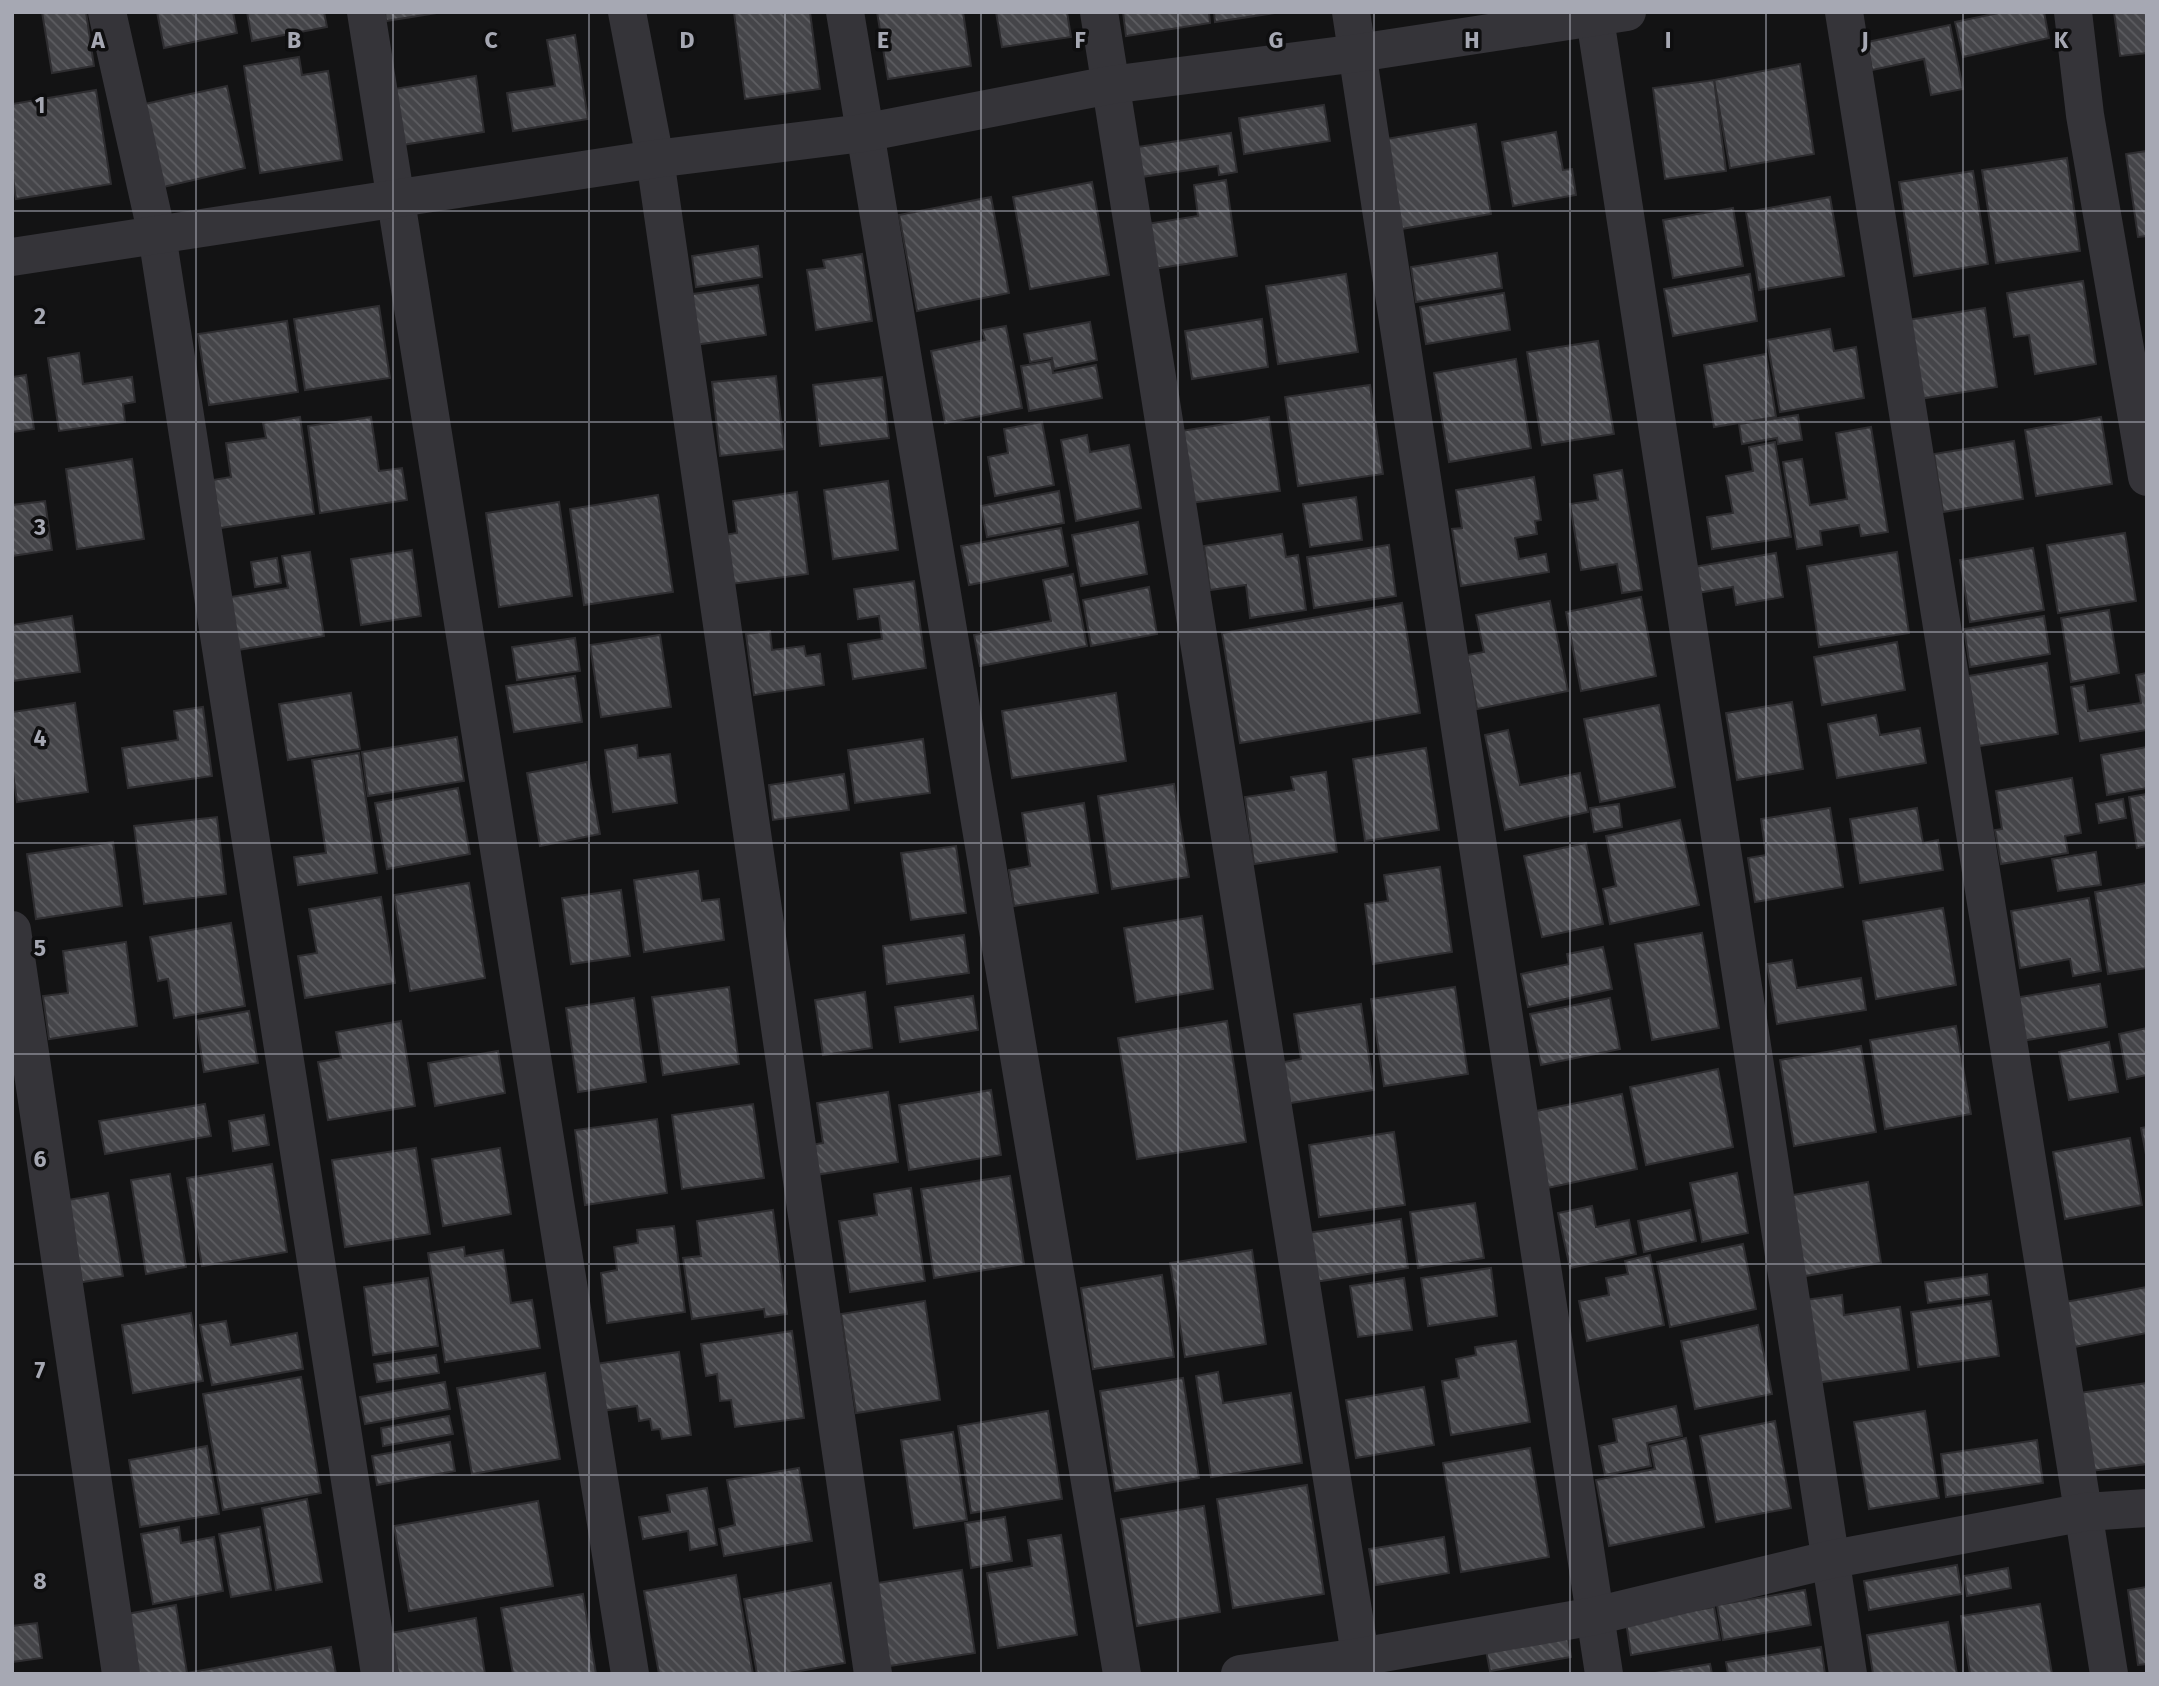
<svg xmlns="http://www.w3.org/2000/svg" width="2159" height="1686" viewBox="0 0 2159 1686" font-family="'Fira Sans',sans-serif">
<style>
.building{fill:url(#building-back-hatch);stroke:#2e2d30;stroke-width:2}
.lines{fill:none;stroke-linecap:round;stroke-linejoin:round}
.street{stroke:#353439;stroke-width:38}
.grid{fill:none;stroke:#a6a8b3;stroke-width:2;stroke-opacity:0.55}
.grid-label{font-size:23px;text-anchor:middle;font-weight:bold;fill:#a6a8b3;stroke:#0e0e0f;stroke-width:7;stroke-linejoin:round;paint-order:stroke}
</style>
<defs>
<pattern id="building-back-hatch" width="6" height="6" patternUnits="userSpaceOnUse" patternTransform="scale(1.75)"><rect width="6" height="6" fill="#454549"/><path d="M-1 5l2 2M0 0l6 6M5-1l2 2" fill="none" stroke="#5d5d61"/></pattern>
</defs>
<rect width="100%" height="100%" fill="#131314"/>
<!-- building -->
<g class="building">
<polygon points="42,12 86,12 94,66 52,73"/>
<polygon points="157,12 233,12 237,33 164,48"/>
<polygon points="247,12 324,12 327,27 252,41"/>
<polygon points="385,12 443,12 386,21"/>
<polygon points="734,12 810,12 820,89 745,99"/>
<polygon points="877,12 963,12 971,66 888,79"/>
<polygon points="996,12 1067,12 1071,37 1002,47"/>
<polygon points="1123,12 1209,12 1210,23 1126,36"/>
<polygon points="1214,12 1281,12 1215,22"/>
<polygon points="2003,12 2044,12 2049,38 1963,57 1955,22"/>
<polygon points="2114,12 2147,12 2147,53 2120,56"/>
<polygon points="1950,25 1963,89 1931,95 1924,59 1872,70 1867,42"/>
<polygon points="575,35 588,119 513,131 507,93 555,86 547,40"/>
<polygon points="299,57 302,75 328,71 342,160 260,173 244,66"/>
<polygon points="1800,64 1814,154 1730,168 1714,80"/>
<polygon points="476,76 484,132 402,145 394,89"/>
<polygon points="1714,80 1726,171 1665,179 1653,88"/>
<polygon points="227,86 245,168 159,188 140,105"/>
<polygon points="96,90 111,184 16,199 12,172 12,104"/>
<polygon points="1324,105 1330,141 1244,154 1239,118"/>
<polygon points="1476,124 1491,214 1401,229 1386,139"/>
<polygon points="1556,132 1563,170 1572,169 1576,195 1513,206 1502,142"/>
<polygon points="1231,133 1237,172 1219,175 1218,166 1141,177 1137,147"/>
<polygon points="2147,151 2147,236 2138,237 2126,154"/>
<polygon points="2067,158 2080,251 1996,263 1982,170"/>
<polygon points="1973,171 1988,264 1914,276 1899,182"/>
<polygon points="1226,180 1237,256 1147,270 1140,225 1198,216 1194,185"/>
<polygon points="1092,182 1109,275 1030,289 1013,197"/>
<polygon points="991,197 1009,293 917,311 899,215"/>
<polygon points="1830,197 1844,276 1759,290 1746,212"/>
<polygon points="1733,208 1743,266 1673,278 1663,220"/>
<polygon points="758,246 762,277 696,287 692,256"/>
<polygon points="1497,253 1502,288 1416,302 1411,267"/>
<polygon points="862,254 872,321 816,330 807,270 825,268 823,260"/>
<polygon points="1346,274 1358,352 1278,364 1266,286"/>
<polygon points="1750,274 1757,321 1673,336 1664,289"/>
<polygon points="2083,281 2096,364 2035,374 2029,335 2014,337 2007,293"/>
<polygon points="758,285 766,335 687,346 693,294"/>
<polygon points="1504,293 1510,330 1426,344 1420,307"/>
<polygon points="379,306 390,378 305,390 294,319"/>
<polygon points="1985,308 1997,387 1919,399 1907,320"/>
<polygon points="1262,319 1268,367 1192,379 1185,331"/>
<polygon points="287,321 298,392 209,405 198,334"/>
<polygon points="1090,322 1097,360 1054,369 1052,358 1030,362 1024,334"/>
<polygon points="1006,326 1022,408 945,423 931,351 985,340 982,330"/>
<polygon points="1830,329 1834,351 1856,347 1864,398 1780,412 1767,340"/>
<polygon points="1598,341 1614,434 1542,445 1527,352"/>
<polygon points="79,353 83,384 132,377 135,402 123,404 125,422 59,431 48,358"/>
<polygon points="1766,354 1776,417 1714,427 1704,365"/>
<polygon points="1516,359 1531,448 1449,462 1434,373"/>
<polygon points="1051,361 1053,373 1096,365 1102,398 1029,411 1021,366"/>
<polygon points="26,375 34,429 12,432 12,377"/>
<polygon points="776,376 784,449 720,456 712,382"/>
<polygon points="882,377 889,438 820,446 813,385"/>
<polygon points="1370,385 1383,474 1298,486 1285,397"/>
<polygon points="1798,415 1802,440 1778,444 1777,438 1742,444 1739,424"/>
<polygon points="300,417 314,514 220,528 213,480 231,477 226,443 266,438 263,423"/>
<polygon points="371,417 379,471 402,468 407,500 320,513 308,426"/>
<polygon points="1269,417 1280,491 1191,503 1181,431"/>
<polygon points="2101,417 2112,484 2036,496 2025,430"/>
<polygon points="1042,422 1054,485 995,496 988,457 1008,453 1004,429"/>
<polygon points="1871,427 1888,532 1861,536 1859,525 1820,531 1822,545 1797,549 1783,462 1802,459 1810,505 1847,499 1836,433"/>
<polygon points="1087,435 1090,452 1129,445 1141,508 1076,521 1061,440"/>
<polygon points="2014,441 2023,499 1943,512 1934,454"/>
<polygon points="1775,442 1791,537 1712,549 1707,517 1733,513 1726,476 1753,471 1749,447"/>
<polygon points="132,459 144,539 77,549 66,469"/>
<polygon points="1622,470 1642,590 1622,593 1617,564 1581,570 1570,504 1598,500 1594,475"/>
<polygon points="1534,477 1541,520 1535,521 1537,534 1515,538 1519,559 1546,554 1549,572 1461,586 1452,529 1462,528 1456,490"/>
<polygon points="888,481 898,550 833,559 824,490"/>
<polygon points="1059,491 1064,523 987,537 981,506"/>
<polygon points="797,492 808,574 723,585 717,536 737,533 733,501"/>
<polygon points="658,495 673,592 584,605 570,509"/>
<polygon points="1356,497 1362,540 1310,547 1303,504"/>
<polygon points="45,501 52,550 12,556 12,505"/>
<polygon points="559,502 572,596 499,607 486,513"/>
<polygon points="1138,522 1147,574 1081,586 1072,535"/>
<polygon points="1061,528 1068,566 969,585 961,546"/>
<polygon points="2125,533 2136,601 2058,613 2047,545"/>
<polygon points="1282,534 1286,557 1298,555 1306,610 1250,618 1246,585 1210,590 1204,546"/>
<polygon points="1389,545 1396,596 1314,608 1307,557"/>
<polygon points="2033,548 2044,610 1970,622 1960,560"/>
<polygon points="412,550 421,616 361,625 351,559"/>
<polygon points="310,552 324,636 232,651 224,598 288,588 282,556"/>
<polygon points="1897,552 1909,633 1819,647 1807,566"/>
<polygon points="1776,553 1783,597 1736,605 1733,587 1697,593 1693,567"/>
<polygon points="277,558 281,583 255,587 251,562"/>
<polygon points="1073,574 1087,646 980,666 974,635 1051,621 1043,580"/>
<polygon points="914,581 926,668 853,679 848,644 882,639 879,616 858,619 854,589"/>
<polygon points="1149,587 1157,634 1091,646 1083,600"/>
<polygon points="1641,597 1656,676 1581,691 1566,612"/>
<polygon points="1550,601 1568,691 1477,709 1467,655 1484,652 1476,615"/>
<polygon points="1402,603 1420,713 1240,743 1222,633"/>
<polygon points="2109,610 2119,673 2071,682 2061,618"/>
<polygon points="72,616 80,672 12,681 12,625"/>
<polygon points="2044,616 2050,654 1970,667 1964,629"/>
<polygon points="770,631 772,650 804,646 806,656 820,654 824,685 754,695 746,634"/>
<polygon points="660,635 671,707 601,717 590,645"/>
<polygon points="575,638 580,671 517,680 512,647"/>
<polygon points="1897,642 1905,690 1822,705 1814,657"/>
<polygon points="2047,663 2058,734 1979,746 1968,676"/>
<polygon points="2147,673 2147,730 2080,741 2071,687 2084,685 2088,711 2141,703 2136,675"/>
<polygon points="575,676 582,722 514,732 506,686"/>
<polygon points="351,693 360,749 288,760 279,704"/>
<polygon points="1116,693 1126,761 1012,778 1002,711"/>
<polygon points="1792,702 1803,769 1737,780 1726,713"/>
<polygon points="75,703 88,792 17,802 12,766 12,712"/>
<polygon points="1659,705 1675,787 1600,802 1584,719"/>
<polygon points="203,707 212,776 128,788 122,748 178,740 174,711"/>
<polygon points="1876,715 1880,735 1920,728 1926,763 1837,778 1828,724"/>
<polygon points="1508,730 1520,785 1580,773 1588,812 1505,830 1485,735"/>
<polygon points="457,737 464,781 368,796 362,752"/>
<polygon points="923,739 930,793 855,803 848,750"/>
<polygon points="637,745 638,758 670,754 677,803 613,812 605,750"/>
<polygon points="2147,747 2147,788 2107,795 2101,755"/>
<polygon points="1426,748 1439,830 1365,841 1353,759"/>
<polygon points="359,753 377,873 298,885 294,857 326,853 312,760"/>
<polygon points="587,762 600,834 540,846 527,773"/>
<polygon points="1326,772 1337,852 1254,864 1245,797 1294,790 1291,777"/>
<polygon points="844,774 849,810 773,820 769,785"/>
<polygon points="2072,778 2081,833 2065,836 2068,853 2001,864 1995,830 2002,829 1996,791"/>
<polygon points="1174,784 1189,877 1112,889 1098,796"/>
<polygon points="458,788 470,854 387,869 375,803"/>
<polygon points="2147,794 2147,846 2137,848 2129,797"/>
<polygon points="2123,799 2126,818 2099,823 2096,804"/>
<polygon points="1084,803 1098,893 1014,906 1009,870 1030,866 1022,813"/>
<polygon points="1619,804 1622,827 1594,832 1590,808"/>
<polygon points="1830,808 1843,887 1755,902 1748,858 1766,855 1761,819"/>
<polygon points="1917,808 1923,843 1938,840 1943,870 1860,883 1850,819"/>
<polygon points="217,817 226,894 144,904 134,826"/>
<polygon points="1680,820 1699,905 1610,924 1603,889 1616,886 1606,836"/>
<polygon points="113,842 122,906 36,919 27,854"/>
<polygon points="1586,843 1603,924 1542,937 1524,856"/>
<polygon points="956,846 966,913 911,920 901,853"/>
<polygon points="2096,852 2101,885 2058,891 2052,859"/>
<polygon points="1440,867 1452,952 1373,964 1365,904 1388,901 1384,875"/>
<polygon points="698,871 702,901 719,899 724,940 644,952 634,880"/>
<polygon points="469,883 485,978 410,991 394,895"/>
<polygon points="2147,883 2147,968 2108,974 2095,892"/>
<polygon points="621,890 630,956 571,964 562,898"/>
<polygon points="381,897 395,983 305,998 298,956 317,953 309,909"/>
<polygon points="2089,898 2101,971 2073,976 2070,959 2020,968 2011,911"/>
<polygon points="1943,908 1956,985 1876,999 1863,921"/>
<polygon points="1202,916 1213,989 1136,1002 1124,928"/>
<polygon points="231,923 245,1006 174,1018 168,979 158,981 150,937"/>
<polygon points="1702,933 1719,1028 1652,1040 1635,944"/>
<polygon points="964,935 969,973 887,984 883,946"/>
<polygon points="126,942 137,1026 49,1039 43,996 68,993 63,951"/>
<polygon points="1603,947 1612,989 1528,1007 1521,974 1569,964 1567,954"/>
<polygon points="1792,960 1797,988 1861,978 1866,1010 1777,1024 1767,964"/>
<polygon points="2100,984 2107,1027 2021,1041 2014,998"/>
<polygon points="729,987 739,1064 663,1075 652,997"/>
<polygon points="1455,987 1468,1074 1384,1086 1371,999"/>
<polygon points="865,992 872,1048 823,1055 815,1000"/>
<polygon points="973,996 978,1030 900,1042 895,1007"/>
<polygon points="634,998 646,1082 578,1092 566,1008"/>
<polygon points="1610,998 1620,1049 1541,1065 1530,1014"/>
<polygon points="1361,1004 1374,1090 1284,1104 1278,1063 1301,1059 1294,1014"/>
<polygon points="249,1011 258,1063 204,1072 196,1020"/>
<polygon points="401,1021 415,1106 328,1120 318,1062 341,1058 336,1032"/>
<polygon points="1227,1021 1246,1142 1137,1159 1118,1038"/>
<polygon points="1956,1026 1971,1114 1885,1129 1870,1040"/>
<polygon points="2147,1028 2147,1075 2127,1079 2119,1034"/>
<polygon points="2109,1042 2118,1092 2069,1100 2059,1052"/>
<polygon points="1861,1046 1876,1132 1794,1146 1780,1060"/>
<polygon points="498,1051 505,1093 435,1106 428,1063"/>
<polygon points="1718,1069 1733,1147 1646,1165 1630,1087"/>
<polygon points="991,1090 1001,1155 909,1170 899,1105"/>
<polygon points="888,1092 898,1162 809,1176 805,1146 823,1143 817,1103"/>
<polygon points="1622,1094 1637,1169 1547,1188 1531,1112"/>
<polygon points="205,1104 211,1136 105,1154 99,1121"/>
<polygon points="753,1104 764,1178 682,1189 672,1115"/>
<polygon points="264,1115 269,1145 233,1151 229,1121"/>
<polygon points="657,1119 667,1193 585,1205 575,1130"/>
<polygon points="2147,1127 2147,1160 2141,1128"/>
<polygon points="1394,1132 1405,1205 1319,1217 1309,1145"/>
<polygon points="2130,1138 2142,1205 2065,1219 2053,1152"/>
<polygon points="416,1148 430,1234 345,1247 332,1160"/>
<polygon points="500,1148 511,1214 443,1226 432,1159"/>
<polygon points="272,1164 287,1252 202,1266 187,1178"/>
<polygon points="1737,1173 1748,1233 1702,1242 1690,1183"/>
<polygon points="170,1174 186,1267 146,1274 131,1180"/>
<polygon points="1010,1176 1024,1264 934,1278 921,1189"/>
<polygon points="1868,1182 1881,1263 1794,1278 1781,1197"/>
<polygon points="911,1188 925,1281 850,1292 839,1221 877,1215 874,1194"/>
<polygon points="108,1193 123,1276 82,1282 68,1200"/>
<polygon points="1475,1203 1484,1258 1418,1268 1410,1212"/>
<polygon points="1592,1206 1596,1227 1629,1220 1636,1254 1570,1268 1558,1213"/>
<polygon points="773,1210 787,1314 765,1317 764,1309 692,1319 683,1258 701,1256 697,1221"/>
<polygon points="1690,1210 1696,1241 1644,1252 1638,1221"/>
<polygon points="1401,1219 1408,1268 1314,1282 1307,1233"/>
<polygon points="674,1226 685,1312 607,1323 601,1273 617,1270 614,1247 638,1243 637,1230"/>
<polygon points="1743,1244 1756,1309 1670,1327 1657,1262"/>
<polygon points="464,1247 465,1256 503,1250 511,1303 532,1300 540,1348 445,1362 428,1253"/>
<polygon points="1252,1250 1266,1344 1185,1357 1170,1263"/>
<polygon points="1650,1255 1664,1325 1587,1341 1579,1301 1609,1295 1606,1278 1628,1274 1625,1261"/>
<polygon points="1491,1268 1497,1316 1428,1326 1421,1278"/>
<polygon points="1987,1274 1989,1295 1928,1303 1925,1282"/>
<polygon points="1162,1275 1174,1357 1093,1369 1081,1288"/>
<polygon points="428,1278 438,1346 373,1355 364,1287"/>
<polygon points="1404,1278 1412,1330 1358,1337 1350,1286"/>
<polygon points="2147,1287 2147,1333 2074,1347 2065,1302"/>
<polygon points="1842,1295 1844,1315 1900,1307 1909,1370 1815,1383 1804,1300"/>
<polygon points="925,1301 940,1400 856,1413 841,1314"/>
<polygon points="1991,1301 1999,1356 1918,1367 1911,1312"/>
<polygon points="191,1313 203,1381 133,1393 122,1325"/>
<polygon points="226,1321 231,1345 297,1333 303,1369 212,1385 200,1325"/>
<polygon points="1758,1325 1772,1394 1695,1409 1681,1341"/>
<polygon points="792,1331 804,1418 735,1427 731,1400 720,1401 717,1374 706,1376 701,1344"/>
<polygon points="1516,1341 1530,1422 1451,1435 1442,1381 1459,1378 1456,1359 1476,1355 1475,1347"/>
<polygon points="679,1352 691,1435 662,1439 660,1429 652,1430 650,1419 639,1421 637,1406 601,1411 595,1364"/>
<polygon points="436,1355 439,1373 377,1382 374,1364"/>
<polygon points="1218,1372 1223,1403 1291,1393 1302,1463 1211,1477 1196,1376"/>
<polygon points="545,1373 560,1459 472,1474 457,1388"/>
<polygon points="301,1377 321,1493 223,1510 203,1394"/>
<polygon points="1183,1378 1199,1478 1115,1491 1100,1391"/>
<polygon points="445,1382 450,1409 365,1424 360,1397"/>
<polygon points="2147,1383 2147,1464 2091,1471 2079,1393"/>
<polygon points="1424,1387 1434,1445 1356,1458 1346,1400"/>
<polygon points="1676,1406 1682,1436 1647,1443 1651,1466 1605,1475 1599,1446 1617,1442 1613,1419"/>
<polygon points="1048,1411 1062,1499 971,1513 958,1426"/>
<polygon points="1925,1411 1939,1498 1869,1509 1854,1422"/>
<polygon points="449,1416 453,1434 383,1446 381,1428"/>
<polygon points="1775,1421 1791,1508 1716,1522 1700,1436"/>
<polygon points="953,1432 967,1520 914,1528 901,1440"/>
<polygon points="1686,1438 1704,1527 1609,1546 1596,1480 1655,1469 1650,1446"/>
<polygon points="2037,1440 2043,1483 1946,1497 1941,1454"/>
<polygon points="450,1442 455,1471 377,1485 372,1456"/>
<polygon points="207,1446 219,1514 140,1527 129,1460"/>
<polygon points="1530,1448 1549,1557 1461,1572 1443,1463"/>
<polygon points="799,1468 812,1541 724,1556 719,1529 735,1525 727,1480"/>
<polygon points="1307,1485 1324,1594 1233,1608 1217,1499"/>
<polygon points="707,1488 717,1545 690,1550 688,1531 643,1539 639,1517 670,1512 667,1495"/>
<polygon points="307,1499 322,1582 276,1590 262,1508"/>
<polygon points="538,1501 553,1586 409,1611 394,1526"/>
<polygon points="1204,1506 1220,1612 1137,1626 1121,1519"/>
<polygon points="1005,1517 1012,1561 971,1568 965,1523"/>
<polygon points="179,1527 181,1543 214,1537 223,1591 153,1604 141,1534"/>
<polygon points="260,1527 271,1590 231,1597 219,1534"/>
<polygon points="1061,1535 1077,1635 998,1648 987,1573 1032,1566 1028,1540"/>
<polygon points="1444,1537 1449,1573 1376,1585 1369,1549"/>
<polygon points="1957,1565 1962,1594 1869,1610 1864,1581"/>
<polygon points="2008,1568 2011,1588 1967,1596 1964,1576"/>
<polygon points="962,1570 975,1653 889,1666 877,1583"/>
<polygon points="736,1575 753,1674 659,1674 644,1591"/>
<polygon points="831,1583 845,1663 783,1674 757,1674 744,1599"/>
<polygon points="2147,1587 2147,1664 2138,1665 2128,1590"/>
<polygon points="1805,1590 1811,1625 1723,1640 1717,1605"/>
<polygon points="583,1594 596,1674 513,1674 501,1608"/>
<polygon points="2040,1604 2052,1674 1970,1674 1961,1616"/>
<polygon points="176,1605 187,1673 331,1647 336,1674 131,1674 121,1615"/>
<polygon points="1714,1607 1720,1640 1631,1655 1626,1622"/>
<polygon points="476,1618 485,1674 398,1674 390,1633"/>
<polygon points="1948,1622 1957,1674 1873,1674 1867,1635"/>
<polygon points="37,1623 42,1658 12,1662 12,1626"/>
<polygon points="1567,1632 1571,1657 1490,1671 1485,1645"/>
<polygon points="1821,1647 1825,1674 1728,1674 1726,1662"/>
<polygon points="1710,1664 1712,1674 1649,1674"/>
</g>
<g class="lines">
<!-- street -->
<g class="street">
<polyline points="107,12 157,235 380,1674"/>
<polyline points="366,12 630,1674"/>
<polyline points="627,12 655,159 873,1674"/>
<polyline points="845,12 1122,1674"/>
<polyline points="1099,12 1363,1674"/>
<polyline points="1351,12 1604,1674"/>
<polyline points="1594,12 1848,1674"/>
<polyline points="1844,12 2109,1674"/>
<polyline points="2073,12 2085,115 2147,477"/>
<polyline points="12,257 655,159 863,133 1110,85 1358,53 1627,12"/>
<polyline points="12,930 121,1674"/>
<polyline points="1240,1674 1360,1657 1595,1616 1828,1560 2085,1512 2147,1508"/>
</g>
</g>
<!-- grid -->
<path class="grid" d="M 196,12 L 196,1674M 393,12 L 393,1674M 589,12 L 589,1674M 785,12 L 785,1674M 981,12 L 981,1674M 1178,12 L 1178,1674M 1374,12 L 1374,1674M 1570,12 L 1570,1674M 1766,12 L 1766,1674M 1963,12 L 1963,1674M 12,211 L 2147,211M 12,422 L 2147,422M 12,632 L 2147,632M 12,843 L 2147,843M 12,1054 L 2147,1054M 12,1264 L 2147,1264M 12,1475 L 2147,1475"/>
<g class="grid-label">
<text x="98" y="48">A</text>
<text x="294" y="48">B</text>
<text x="491" y="48">C</text>
<text x="687" y="48">D</text>
<text x="883" y="48">E</text>
<text x="1080" y="48">F</text>
<text x="1276" y="48">G</text>
<text x="1472" y="48">H</text>
<text x="1668" y="48">I</text>
<text x="1865" y="48">J</text>
<text x="2061" y="48">K</text>
<text x="40" y="113">1</text>
<text x="40" y="324">2</text>
<text x="40" y="535">3</text>
<text x="40" y="746">4</text>
<text x="40" y="956">5</text>
<text x="40" y="1167">6</text>
<text x="40" y="1378">7</text>
<text x="40" y="1589">8</text>
</g>
<!-- border -->
<rect width="2159" height="1686" fill="none" stroke="#a6a8b3" stroke-width="28"/>
</svg>
